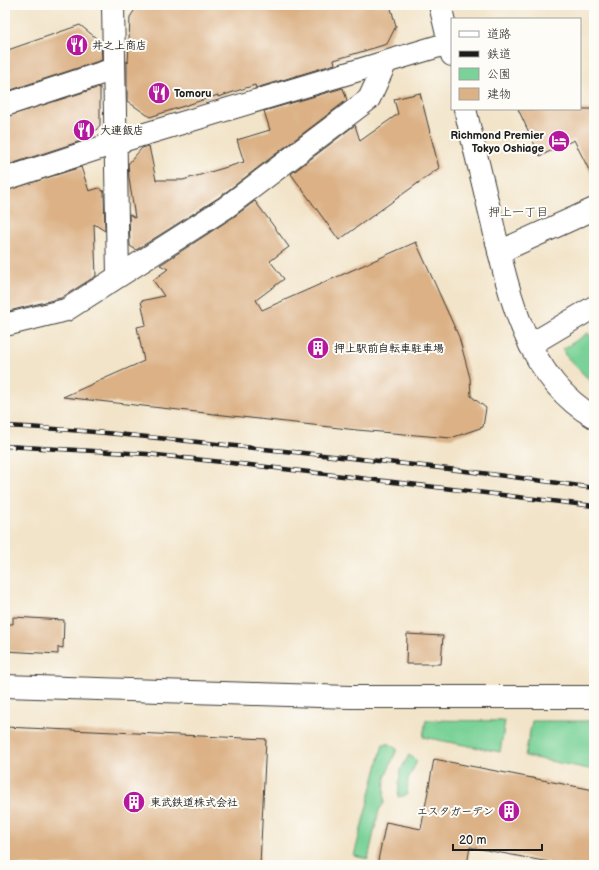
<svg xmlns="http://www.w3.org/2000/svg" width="599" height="870" viewBox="0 0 599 870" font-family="'Balsamiq Sans','Klee One',sans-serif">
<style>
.green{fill:#7ad298;stroke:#4b775a}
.building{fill:#dbb185}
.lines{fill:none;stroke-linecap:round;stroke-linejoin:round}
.pedestrian-casing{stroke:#3c3a36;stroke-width:24}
.minor-casing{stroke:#3c3a36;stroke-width:24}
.tertiary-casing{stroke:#3c3a36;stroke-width:24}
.pedestrian{stroke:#fff;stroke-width:22}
.minor{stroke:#fff;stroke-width:22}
.tertiary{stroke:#fff;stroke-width:22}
.rail-casing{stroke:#1c1c1c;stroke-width:4.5}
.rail{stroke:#fdfcf7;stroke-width:3;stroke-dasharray:9;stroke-linecap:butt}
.labels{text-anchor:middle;stroke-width:4;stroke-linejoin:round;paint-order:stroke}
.poi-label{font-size:11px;font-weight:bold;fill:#1c1c1c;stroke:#fdfcf7;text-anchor:start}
.neighbourhood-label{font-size:12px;fill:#1c1c1c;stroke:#fdfcf7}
</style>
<rect width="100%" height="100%" fill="#fdfcf7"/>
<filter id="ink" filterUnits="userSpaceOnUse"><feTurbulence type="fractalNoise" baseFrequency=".025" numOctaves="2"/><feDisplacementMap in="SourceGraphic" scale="8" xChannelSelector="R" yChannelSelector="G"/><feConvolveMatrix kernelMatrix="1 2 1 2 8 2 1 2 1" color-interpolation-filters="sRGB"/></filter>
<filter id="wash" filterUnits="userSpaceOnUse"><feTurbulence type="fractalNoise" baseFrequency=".012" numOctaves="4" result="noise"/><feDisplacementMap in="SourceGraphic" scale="16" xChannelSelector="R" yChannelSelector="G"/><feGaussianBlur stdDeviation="0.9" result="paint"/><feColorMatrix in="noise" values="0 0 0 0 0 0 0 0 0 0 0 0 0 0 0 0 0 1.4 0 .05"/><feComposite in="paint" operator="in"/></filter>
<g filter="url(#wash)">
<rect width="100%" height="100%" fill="#f2e4c9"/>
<!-- green -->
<g class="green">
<polygon points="588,333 594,340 594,385 565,355 563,349"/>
<polygon points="426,720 505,721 500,752 423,737"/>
<polygon points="532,721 594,721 594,770 525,756"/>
<polygon points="383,744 390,744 397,749 385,778 384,803 379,810 368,859 354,856"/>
<polygon points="409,755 417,761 408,779 407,795 398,797 400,771"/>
</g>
<g id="blocks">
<!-- building -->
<g class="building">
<polygon points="138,5 390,5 396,26 387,44 334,60 335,64 256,88 255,85 218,97 218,95 150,117 127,101 127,61 128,63 130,17"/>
<polygon points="80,25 101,42 102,60 5,92 5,51"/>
<polygon points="100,87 100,125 90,138 5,166 5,117"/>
<polygon points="343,88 347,100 218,198 136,250 130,246 129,214 135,218 129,178 128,164 142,148 149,146 156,180 183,180 244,162 237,140 270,130 264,111"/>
<polygon points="420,93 439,168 339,240 291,174 355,125 360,141 398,114 394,99"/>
<polygon points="518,109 594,109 594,180 574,140 540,156"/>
<polygon points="81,167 89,191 99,188 104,192 105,231 94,224 96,276 61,298 9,311 5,298 5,191"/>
<polygon points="255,201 289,247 270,261 284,279 256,300 262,310 416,242 459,337 470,378 471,396 486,408 483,427 451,438 357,430 63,397 144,361 137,327 146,325 141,301 164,296 153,280 168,269 160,265 232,218"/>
<polygon points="13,617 64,620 63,648 58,647 58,654 5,651 5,624 13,624"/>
<polygon points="407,634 443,636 441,664 406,664"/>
<polygon points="5,727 266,739 260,865 5,865"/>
<polygon points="434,759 594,790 594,865 548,865 549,862 470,847 467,865 377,865 386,822 421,829"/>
</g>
</g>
</g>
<g filter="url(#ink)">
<use href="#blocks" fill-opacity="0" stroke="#3c3a36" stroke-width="1"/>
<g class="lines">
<!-- pedestrian casing -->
<g class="pedestrian-casing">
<polyline id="pedestrian" points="5,105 114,69"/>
</g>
<!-- minor casing -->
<g class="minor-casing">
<g id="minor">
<polyline points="113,5 118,275"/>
<polyline points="5,179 115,143 449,43"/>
<polyline points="5,325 66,310 225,208 369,99 386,62"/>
</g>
</g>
<!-- tertiary casing -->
<g class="tertiary-casing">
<g id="tertiary">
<polyline points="440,5 452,55"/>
<path d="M 465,109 C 474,146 483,184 492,221 C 508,291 526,378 594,417"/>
<polyline points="499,252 594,209"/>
<polyline points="530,345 594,307"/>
<polyline points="5,686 350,697 594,697"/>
</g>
</g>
<!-- pedestrian -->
<use href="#pedestrian" class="pedestrian"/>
<!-- minor -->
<use href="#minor" class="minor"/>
<!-- tertiary -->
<use href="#tertiary" class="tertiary"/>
<!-- rail casing -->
<g class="rail-casing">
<g id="rail">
<path d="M 5,426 C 92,430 178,440 264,449 C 374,460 484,472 594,488"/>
<polyline points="5,446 147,454 250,465 594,506"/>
</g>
</g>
<!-- rail -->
<use href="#rail" class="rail"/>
</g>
</g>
<!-- icons -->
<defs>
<g id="restaurant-disc" transform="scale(1.15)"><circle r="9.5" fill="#b5179e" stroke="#fdfcf7"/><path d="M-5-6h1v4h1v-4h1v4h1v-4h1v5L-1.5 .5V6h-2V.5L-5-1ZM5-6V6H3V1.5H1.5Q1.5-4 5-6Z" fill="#fff"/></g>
<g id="hotel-disc" transform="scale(1.15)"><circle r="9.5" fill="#b5179e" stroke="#fdfcf7"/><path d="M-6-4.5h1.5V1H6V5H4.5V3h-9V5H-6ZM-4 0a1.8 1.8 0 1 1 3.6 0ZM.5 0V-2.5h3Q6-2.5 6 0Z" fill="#fff"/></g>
<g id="building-disc" transform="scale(1.15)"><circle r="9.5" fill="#b5179e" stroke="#fdfcf7"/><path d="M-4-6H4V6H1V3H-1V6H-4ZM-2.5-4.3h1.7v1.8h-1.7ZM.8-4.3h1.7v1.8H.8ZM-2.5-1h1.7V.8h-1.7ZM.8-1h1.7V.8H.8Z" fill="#fff"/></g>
</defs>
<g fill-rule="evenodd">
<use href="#restaurant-disc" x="77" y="45"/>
<use href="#restaurant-disc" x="159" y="93"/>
<use href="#restaurant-disc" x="84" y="130"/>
<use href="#hotel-disc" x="559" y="141"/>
<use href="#building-disc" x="318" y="348"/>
<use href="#building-disc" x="134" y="802"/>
<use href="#building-disc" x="509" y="811"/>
</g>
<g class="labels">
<!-- poi labels -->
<g class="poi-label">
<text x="92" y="49">井之上商店</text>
<text x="174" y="97">Tomoru</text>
<text x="100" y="134">大連飯店</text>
<text x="544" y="139" text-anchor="end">Richmond Premier<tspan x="544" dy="13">Tokyo Oshiage</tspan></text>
<text x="334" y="352">押上駅前自転車駐車場</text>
<text x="150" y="806">東武鉄道株式会社</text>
<text x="494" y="815" text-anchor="end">エスタガーデン</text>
</g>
<!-- neighbourhood labels -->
<g class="neighbourhood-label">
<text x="518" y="216">押上一丁目</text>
</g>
</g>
<!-- margin -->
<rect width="599" height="870" fill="none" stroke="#fdfcf7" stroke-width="20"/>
<!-- legend -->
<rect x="451" y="18" width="130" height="92" fill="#fdfcf7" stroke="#a3a29f"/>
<rect x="459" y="31" width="20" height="6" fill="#ffffff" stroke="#a3a29f"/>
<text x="487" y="38" font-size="12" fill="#1c1c1c">道路</text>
<rect x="459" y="51" width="20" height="6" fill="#1c1c1c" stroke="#a3a29f"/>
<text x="487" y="58" font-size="12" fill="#1c1c1c">鉄道</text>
<rect x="459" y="68" width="20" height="12" fill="#7ad298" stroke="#a3a29f"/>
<text x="487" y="78" font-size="12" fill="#1c1c1c">公園</text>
<rect x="459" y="88" width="20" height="12" fill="#dbb185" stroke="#a3a29f"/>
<text x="487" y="98" font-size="12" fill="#1c1c1c">建物</text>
<!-- scale -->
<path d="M453 844v6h89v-6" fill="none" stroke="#1c1c1c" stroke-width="2"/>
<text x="459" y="844" font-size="12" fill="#1c1c1c" stroke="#fdfcf7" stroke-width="3" paint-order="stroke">20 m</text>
</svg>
